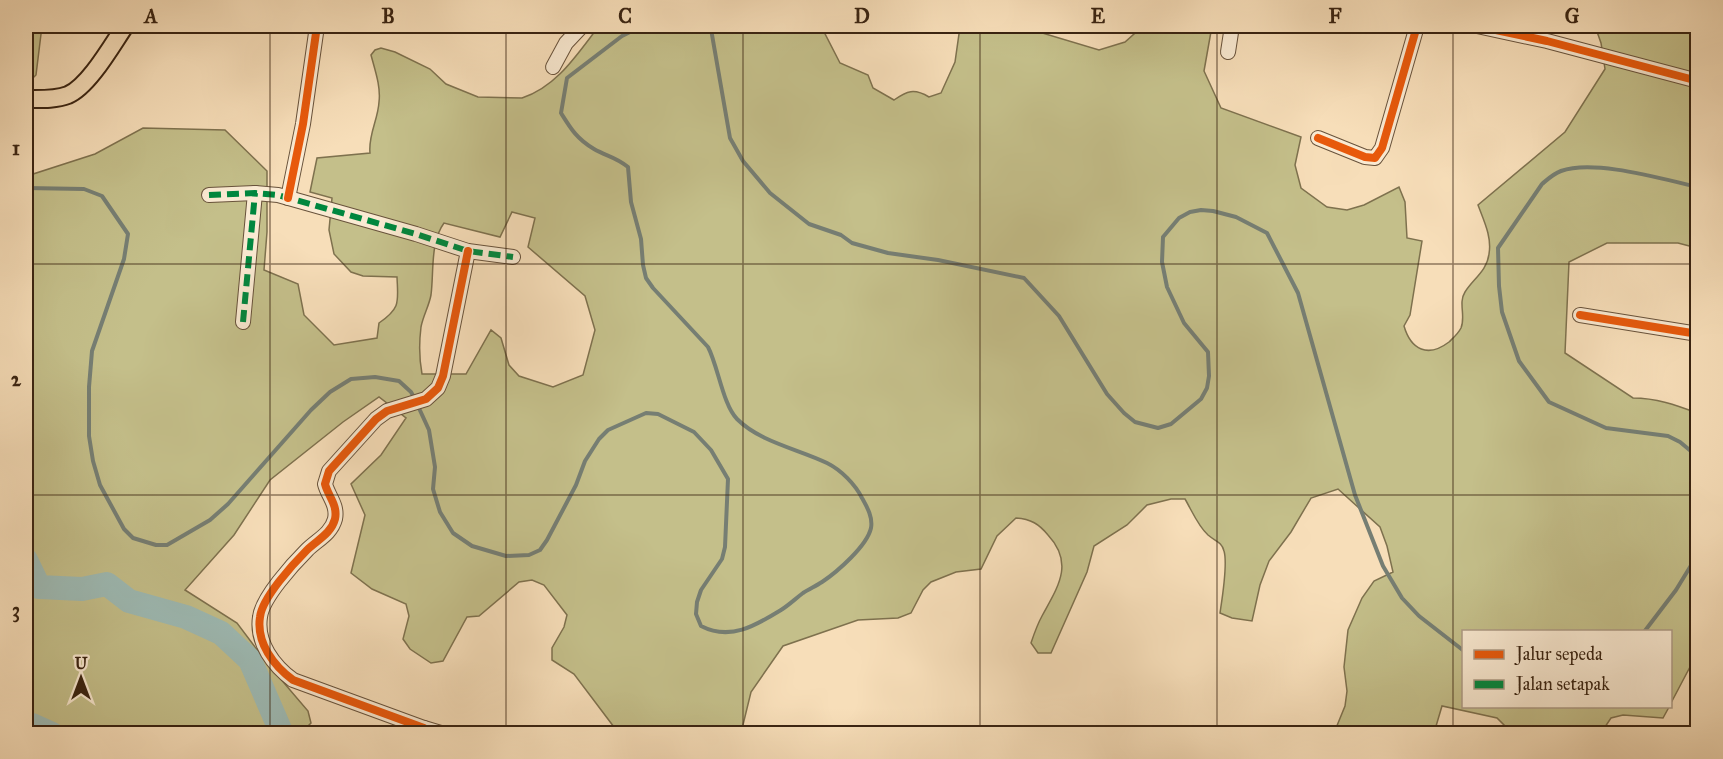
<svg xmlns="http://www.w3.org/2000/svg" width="1723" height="759" viewBox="0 0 1723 759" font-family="'IM FELL Great Primer',serif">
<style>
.green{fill:#c4bf8a;stroke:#7e714e;stroke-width:1.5;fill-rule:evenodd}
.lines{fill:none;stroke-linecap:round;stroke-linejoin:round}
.stream{stroke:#767e73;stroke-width:4}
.river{stroke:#9ebbb5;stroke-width:24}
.minor-casing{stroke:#68523b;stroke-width:16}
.major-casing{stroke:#392311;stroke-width:20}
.minor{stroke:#faead2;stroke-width:14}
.major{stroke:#f7deb9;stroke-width:16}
.quiet{stroke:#00873e;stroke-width:6;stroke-dasharray:12 6;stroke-linecap:butt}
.cycleway-casing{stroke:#faead2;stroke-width:11}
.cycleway{stroke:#e8590c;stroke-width:8}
.grid{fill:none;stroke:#392311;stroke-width:1.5;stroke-opacity:0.55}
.neatline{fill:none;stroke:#392311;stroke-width:2}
.grid-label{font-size:20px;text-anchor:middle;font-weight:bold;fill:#392311}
</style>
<rect width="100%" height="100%" fill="#f7deb9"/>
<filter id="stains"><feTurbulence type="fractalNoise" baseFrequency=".00333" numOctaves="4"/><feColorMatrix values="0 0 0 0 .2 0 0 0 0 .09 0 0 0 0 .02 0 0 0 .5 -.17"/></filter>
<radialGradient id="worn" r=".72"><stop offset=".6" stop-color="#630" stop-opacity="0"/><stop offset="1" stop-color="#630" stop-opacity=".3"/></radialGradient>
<!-- green -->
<g class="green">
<polygon points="26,26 42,26 36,75 26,85"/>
<path d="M 599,26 L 809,26 L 823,30 L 840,63 L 868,75 L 873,88 L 894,100 C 907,91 914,88 929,97 L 941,93 L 955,62 L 959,34 L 968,26 L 1019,26 L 1099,50 L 1125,42 L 1143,26 L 1212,26 L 1204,71 L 1221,108 L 1301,137 L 1295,165 L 1301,188 L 1327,207 L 1347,210 L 1364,205 L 1399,187 L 1405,202 L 1407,238 L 1422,241 L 1410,315 L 1404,326 C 1411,350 1428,358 1449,342 C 1453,338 1458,334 1461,328 C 1466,316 1458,303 1465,292 C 1473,279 1487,271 1489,254 C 1492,237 1484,221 1478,205 L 1565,132 L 1605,69 L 1601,43 L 1595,26 L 1697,26 L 1697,248 L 1678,243 L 1607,243 L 1569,262 L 1565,353 L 1633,398 C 1656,398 1676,405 1697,413 L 1698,633 L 1691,665 L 1671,703 L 1670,632 L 1464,632 L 1464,706 L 1669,707 L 1663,718 L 1623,715 L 1611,718 L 1601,733 L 1509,733 L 1507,728 L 1497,718 L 1442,706 L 1434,733 L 1334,733 L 1345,706 L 1347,691 L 1344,667 L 1348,630 L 1362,598 L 1374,581 L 1393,572 L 1387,546 L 1380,527 L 1338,489 L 1311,498 L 1291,532 L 1269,561 L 1260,585 L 1252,621 L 1232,618 L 1220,613 C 1222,599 1228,564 1224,551 C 1222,542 1215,541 1208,535 C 1198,526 1192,511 1185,499 L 1171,499 L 1147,505 L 1127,525 L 1094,546 L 1087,572 L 1051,653 L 1038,653 L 1031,643 C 1034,634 1037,625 1042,616 C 1057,588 1075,564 1048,535 C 1039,524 1031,519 1016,518 L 997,536 L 981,569 L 956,572 L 931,582 L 923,590 L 911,613 L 898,618 L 858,620 L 783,646 L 751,692 L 741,733 L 633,733 L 614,727 L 574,674 L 552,660 L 552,648 L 564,627 L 567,615 L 544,585 L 532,580 L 519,582 L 479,616 L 467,617 L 443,661 L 431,663 L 410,649 L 403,639 L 409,616 L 406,604 L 372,589 L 351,573 L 365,515 L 351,484 L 381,455 L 406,418 L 379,397 L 343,422 L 270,480 L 234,535 L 185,590 L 237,623 L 267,663 L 308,711 L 311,723 L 300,734 L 26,733 L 26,165 L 33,174 L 95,154 L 143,128 L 225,130 L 267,171 L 267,232 L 264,270 L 298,284 L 304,315 L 334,345 L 377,338 L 379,323 C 401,308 398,302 397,277 L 363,276 L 351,272 L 334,254 L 329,230 L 332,198 L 310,192 L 317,158 L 370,153 C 368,135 378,120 379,102 C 381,87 375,70 371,55 L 375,50 L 381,48 L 395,52 L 430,69 L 446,84 L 478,97 L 522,98 C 557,87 578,53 599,26 ZM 512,212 L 535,218 L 528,247 L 585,296 L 595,330 L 583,375 L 553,387 L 519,376 L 509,365 L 501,338 L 491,330 L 466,374 L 422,374 C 419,358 419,343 421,327 C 423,316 429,306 431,295 C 434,272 430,242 444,223 L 500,237 Z"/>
</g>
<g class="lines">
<!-- stream -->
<g class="stream">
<polyline points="709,26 711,29 730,138 743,161 770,193 809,224 841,235 852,243 888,253 938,260 1024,278 1059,316 1107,394 1124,413 1135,422 1158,428 1171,424 1201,399 1207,388 1209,376 1208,352 1184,323 1167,287 1162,262 1163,237 1179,218 1190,212 1201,210 1213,211 1236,217 1267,233 1298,293 1355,495 1383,566 1402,598 1419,616 1464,651"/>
<path d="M 1698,187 C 1662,179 1594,159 1561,171 C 1553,174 1548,179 1542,184 L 1498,248 L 1499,286 L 1502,312 L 1519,361 L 1549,402 L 1606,428 L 1668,436 L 1680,442 L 1698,457"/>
<polyline points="26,188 84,189 102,196 128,234 124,259 92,351 89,387 89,436 93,461 100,485 124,529 133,538 156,545 167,545 210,520 228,504 311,410 330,392 351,379 375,377 399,381 411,392 415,399"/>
<path d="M 418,406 L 429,430 L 435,467 L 433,489 L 440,512 L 453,533 L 472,546 L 506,556 L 529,555 L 540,550 L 547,540 L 576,485 L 585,461 L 599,439 L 608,430 L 646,413 L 658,414 L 694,432 L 711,450 L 728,479 L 725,547 L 722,559 L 701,590 L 697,602 L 696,614 L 701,626 C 730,641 755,626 781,610 C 789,605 795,599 803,593 C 809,589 816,586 822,582 C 837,572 867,546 871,528 C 873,517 867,507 862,498 C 855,484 841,470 827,463 C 798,449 760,442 737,419 C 723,405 718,366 708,347 L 653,288 L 646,278 L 643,265 L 641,239 L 631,202 L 628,167 C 616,157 606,156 594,149 C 577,139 571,129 561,113 L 567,78 L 622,36 L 642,26"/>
<polyline points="1644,632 1676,590 1698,554"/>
</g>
<!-- river -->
<g class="river">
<polyline points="26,560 39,587 82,589 107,584 129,601 186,617 221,633 250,660 282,734"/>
<polyline points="26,728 32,725 52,734"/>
</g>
<!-- minor casing -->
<g class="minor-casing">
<g id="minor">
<polyline points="1477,26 1547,41 1698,81"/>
<polyline points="1228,52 1232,26"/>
<polyline points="553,67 566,43 582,26"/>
<polyline points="1318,138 1365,157 1375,158 1382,148 1417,26"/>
<polyline points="209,195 255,193 278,195 416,234 468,251 513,257"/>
<polyline points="288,198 303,124 317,26"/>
<polyline points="1580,315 1698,334"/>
<polyline points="243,322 255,193"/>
<polyline points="424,728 444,734"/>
<path d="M 422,734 L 424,728 L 293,680 C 274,666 256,643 260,617 C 262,598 293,564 307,550 C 317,540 331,534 335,519 C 338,505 328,496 325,484 L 329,471 L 376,419 L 387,411 L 426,399 L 438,388 L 443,376 L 468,251"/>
</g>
</g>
<!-- major casing -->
<g class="major-casing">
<path id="major" d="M 26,99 C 39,99 55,100 68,95 C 89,86 112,45 125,26"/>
</g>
<!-- minor -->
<use href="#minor" class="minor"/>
<!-- major -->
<use href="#major" class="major"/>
<!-- quiet -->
<g class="quiet">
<polyline points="209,195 255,193 278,195 416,234 468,251 513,257"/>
<polyline points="243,322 255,193"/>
</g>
<!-- cycleway casing -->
<g class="cycleway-casing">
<g id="cycleway">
<polyline points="1477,26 1547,41 1698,81"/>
<polyline points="1318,138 1365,157 1375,158 1382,148 1417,26"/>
<polyline points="288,198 303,124 317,26"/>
<polyline points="1580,315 1698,334"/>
<path d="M 422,734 L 424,728 L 293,680 C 274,666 256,643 260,617 C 262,598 293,564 307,550 C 317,540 331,534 335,519 C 338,505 328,496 325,484 L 329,471 L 376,419 L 387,411 L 426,399 L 438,388 L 443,376 L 468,251"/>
</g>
</g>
<!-- cycleway -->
<use href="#cycleway" class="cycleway"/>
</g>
<!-- grid -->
<path class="grid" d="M 270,26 L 270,734M 506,26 L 506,734M 743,26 L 743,734M 980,26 L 980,734M 1217,26 L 1217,734M 1453,26 L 1453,734M 26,264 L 1698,264M 26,495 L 1698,495"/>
<!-- margin -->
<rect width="1723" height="759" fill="none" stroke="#f7deb9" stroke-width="66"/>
<!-- legend -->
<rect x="1462" y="630" width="210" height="78" fill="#faead2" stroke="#ad9a85" stroke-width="1.5"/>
<rect x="1474" y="650" width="30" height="9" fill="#e8590c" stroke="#ad9a85" stroke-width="1.5"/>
<text x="1516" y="660" font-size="18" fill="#392311">Jalur sepeda</text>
<rect x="1474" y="680" width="30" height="9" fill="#00873e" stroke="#ad9a85" stroke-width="1.5"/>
<text x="1516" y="690" font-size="18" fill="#392311">Jalan setapak</text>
<!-- north arrow -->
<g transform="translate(81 678)" stroke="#faead2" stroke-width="4.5" paint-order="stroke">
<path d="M0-4.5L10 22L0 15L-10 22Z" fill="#392311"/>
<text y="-9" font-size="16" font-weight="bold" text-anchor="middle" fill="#392311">U</text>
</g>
<rect x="33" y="33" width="1657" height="693" class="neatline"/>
<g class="grid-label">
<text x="151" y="23">A</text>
<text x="388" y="23">B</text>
<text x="625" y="23">C</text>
<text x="862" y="23">D</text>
<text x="1098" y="23">E</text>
<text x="1335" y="23">F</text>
<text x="1572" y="23">G</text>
<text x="16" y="155">1</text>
<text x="16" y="386">2</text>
<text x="16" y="617">3</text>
</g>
<rect width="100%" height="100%" filter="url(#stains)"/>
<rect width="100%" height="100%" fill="url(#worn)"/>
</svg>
